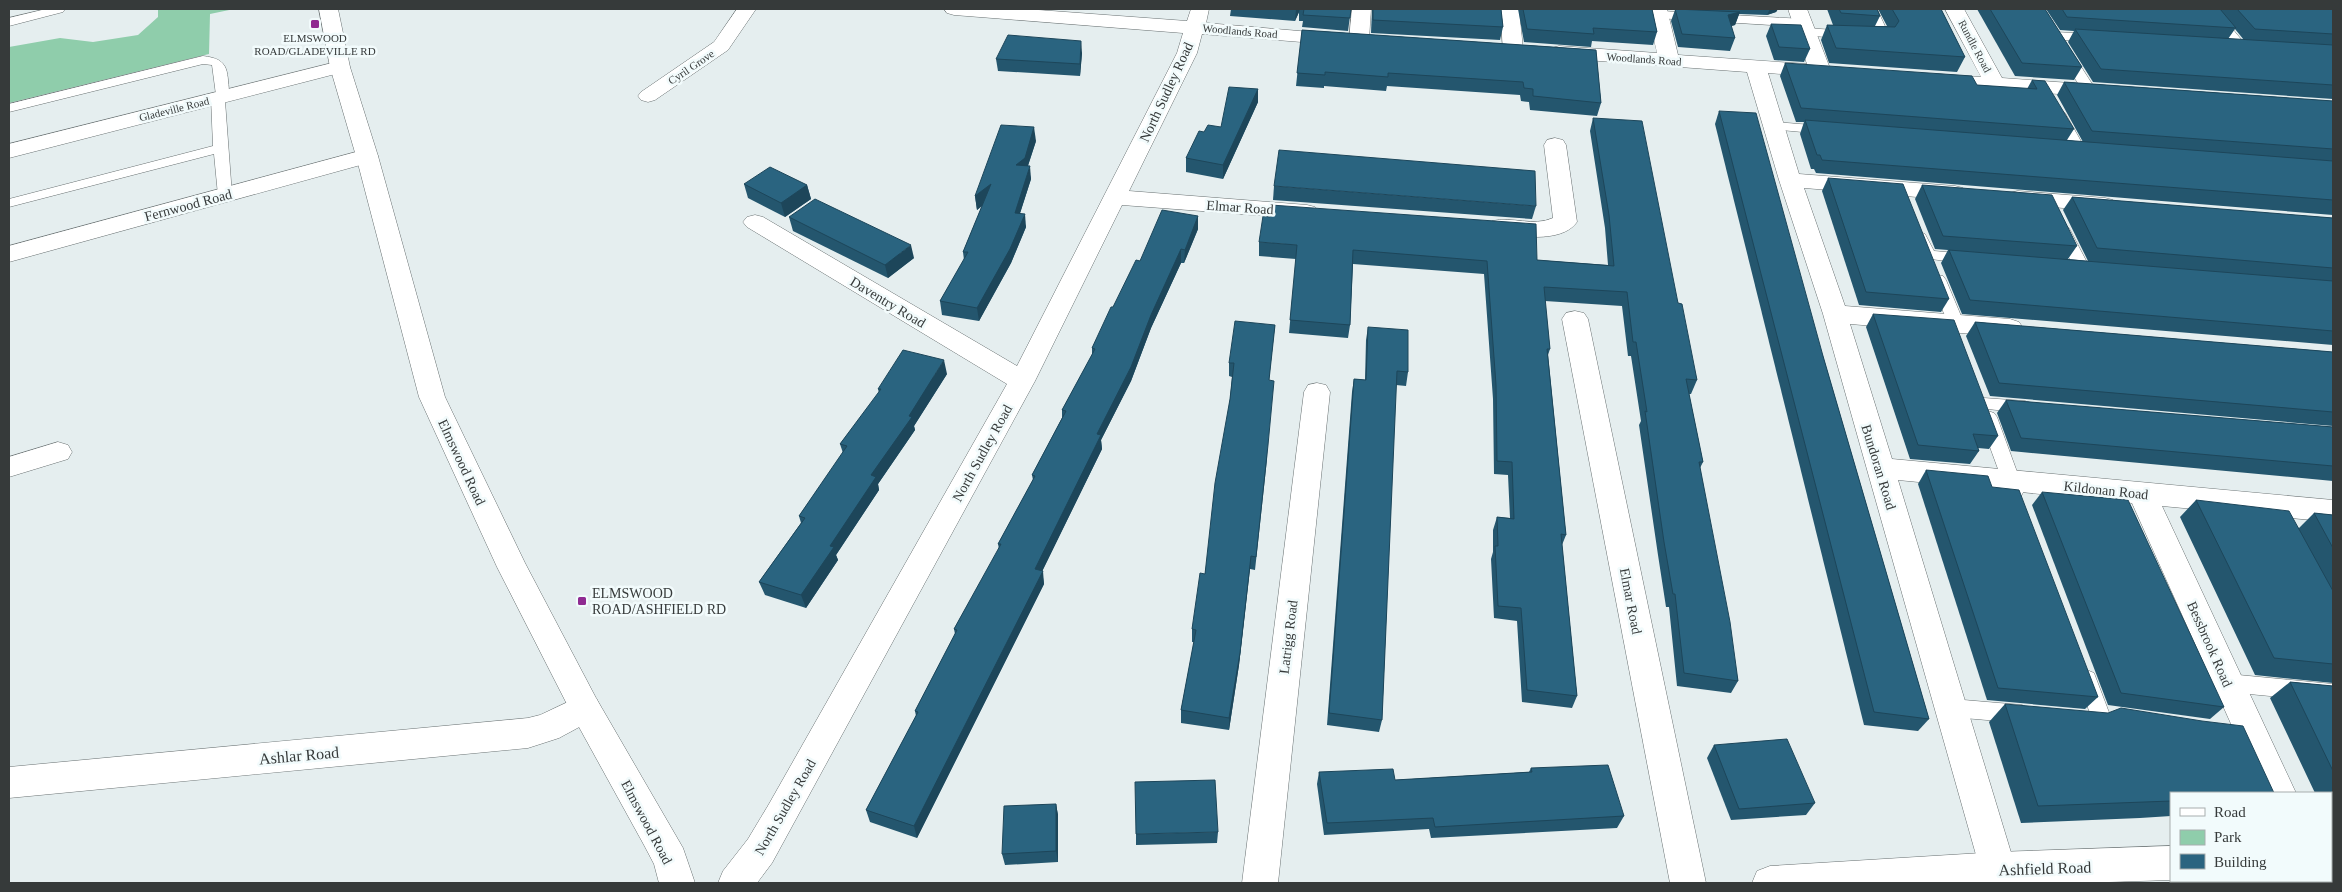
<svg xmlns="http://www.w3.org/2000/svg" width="2342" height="892" viewBox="0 0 2342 892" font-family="Georgia,serif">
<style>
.green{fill:#8fcdab}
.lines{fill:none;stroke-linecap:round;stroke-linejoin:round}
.service-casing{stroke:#697172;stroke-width:1}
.minor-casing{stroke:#697172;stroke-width:1}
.tertiary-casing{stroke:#697172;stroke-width:1}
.primary-casing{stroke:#697172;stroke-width:1}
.service{fill:#fff;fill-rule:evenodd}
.minor{fill:#fff;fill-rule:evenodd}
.tertiary{fill:#fff;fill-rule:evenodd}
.primary{fill:#fff;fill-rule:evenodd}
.wall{fill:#24566e;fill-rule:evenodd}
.shaded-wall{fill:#1d465a}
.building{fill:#2a6480;stroke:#1d465a}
.poi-dot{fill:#8f2a91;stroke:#f2fbfc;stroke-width:2}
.labels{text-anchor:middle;stroke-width:5;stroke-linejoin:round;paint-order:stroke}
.far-street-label{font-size:11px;fill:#363a3a;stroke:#f2fbfc}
.far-poi-label{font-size:11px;fill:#363a3a;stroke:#f2fbfc}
.street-label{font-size:14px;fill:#363a3a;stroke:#f2fbfc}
.poi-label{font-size:14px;fill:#363a3a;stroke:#f2fbfc;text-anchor:start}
.near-street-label{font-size:16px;fill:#363a3a;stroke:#f2fbfc}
</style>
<rect width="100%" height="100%" fill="#e5eeef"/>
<!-- green -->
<polygon class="green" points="158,9 234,9 210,14 209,54 9,103 9,47 60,38 93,42 138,35 158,17"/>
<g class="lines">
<!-- service casing -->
<g class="service-casing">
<g id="service">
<polygon points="46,9 65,9 63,12 9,26 9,18"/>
<polygon points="1865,9 1877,9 1890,37 1888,40 1869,40 1867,37 1869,34 1876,33"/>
<polygon points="2204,9 2216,9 2245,44 2247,47 2245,50 2237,50"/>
<polygon points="1644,10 1803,19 1809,23 1803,27 1640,17 1638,14"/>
<polygon points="1807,28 1847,31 1853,35 1847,39 1803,35 1801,32 1803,29"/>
<polygon points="2055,32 2093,34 2099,38 2093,42 2051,39 2049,36"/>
<polygon points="2066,50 2071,51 2096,90 2094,93 2084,93 2082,90 2060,54"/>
<path d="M 203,56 C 232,59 226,73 230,97 L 225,101 L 232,195 L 230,198 L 220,198 L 218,195 L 214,154 L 9,207 L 9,199 L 213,146 L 211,98 L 216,95 L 212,65 L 203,64 L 9,112 L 9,104 Z"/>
<polygon points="2058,109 2065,113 2086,150 2084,153 2074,153 2072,150 2051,113"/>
<polygon points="1775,122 1824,126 1831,130 1824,134 1770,129 1768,126"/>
<polygon points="2063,225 2068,227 2070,230 2090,268 2087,272 2077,272 2074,268 2056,230 2058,227"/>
<polygon points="1920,232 1925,234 1934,251 1969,254 1974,256 1977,259 1974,262 1969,264 1923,258 1913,237 1915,234"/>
<polygon points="1938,275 1943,276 1946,280 1964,323 1962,327 1950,327 1948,323 1930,280 1933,276"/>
<polygon points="1984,398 2025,401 2031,403 2034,407 2031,411 2025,413 1978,408 1976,404 1978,400"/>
<polygon points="1988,411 1994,413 1997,417 2024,491 2021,496 2015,498 2009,496 2006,491 1979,417 1982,413"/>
<polygon points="2087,670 2094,673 2110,715 2107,721 2100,724 2093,721 2077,679 2080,673"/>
<polygon points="2228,674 2333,684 2333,702 2228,692 2221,689 2218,683 2221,677"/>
<polygon points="1952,699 2022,705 2029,708 2032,714 2029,720 2022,723 1952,717 1945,714 1942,708 1945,702"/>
<polygon points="2211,881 2234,881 2235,883 2212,883"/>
</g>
</g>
<!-- minor casing -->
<g class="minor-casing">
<g id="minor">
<polygon points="737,9 756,9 728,50 655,100 648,102 641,100 638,96 641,92 714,42"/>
<polygon points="944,9 1025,9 1187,21 1191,9 1209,9 1206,23 1346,35 1349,39 1346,43 1339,45 1202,34 1197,53 1129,191 1307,205 1315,207 1319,212 1315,217 1307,219 1122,205 1035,381 772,863 757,883 718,883 723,871 748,839 769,804 1007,384 747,227 743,222 747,217 755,215 763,217 1017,366 1177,53 1183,33 954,15 947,13"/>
<polygon points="1352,9 1371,9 1369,40 1366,44 1359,46 1352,44 1349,40"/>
<polygon points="1500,9 1519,9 1523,49 1520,53 1513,55 1506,53 1503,49"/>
<polygon points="1647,9 1667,9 1678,55 1807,64 1788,9 1807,9 1831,71 1828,75 1821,77 1768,73 1799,174 1955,186 1963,188 1966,193 1963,198 1955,200 1804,188 1845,306 2010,319 2019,322 2023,328 2019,334 2010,337 1850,324 1892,459 2333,500 2333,522 2162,506 2296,793 2262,793 2132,503 1898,480 2016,869 2011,881 2005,883 1985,881 1980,869 1823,314 1779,180 1747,72 1559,58 1552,56 1549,52 1552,48 1559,46 1657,53"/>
<polygon points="1945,9 1964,9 2002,78 2097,85 2104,87 2107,91 2104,95 2097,97 1931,84 1928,80 1931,76 1938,74 1981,77"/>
<polygon points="340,61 347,63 350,67 347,71 9,158 9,144"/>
<path d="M 1555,138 L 1563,140 L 1566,145 L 1577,222 C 1562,244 1514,237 1492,231 L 1488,226 L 1492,221 C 1512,216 1533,227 1553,218 L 1544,145 L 1547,140 Z"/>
<polygon points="367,149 375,151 378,156 375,161 9,262 9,246"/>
<polygon points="2018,191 2105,198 2113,200 2116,205 2113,210 2105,212 2010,203 2007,198 2010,193"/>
<polygon points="1575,311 1584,313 1588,319 1706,883 1670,883 1562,319 1566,313"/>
<polygon points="1317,383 1326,385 1330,392 1278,883 1242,883 1304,392 1308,385"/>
<polygon points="58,442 68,445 72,452 68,459 9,477 9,457"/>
<polygon points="585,694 596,698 601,708 596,718 559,738 528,748 9,798 9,767 528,718 540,715"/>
</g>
</g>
<!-- tertiary casing -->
<g class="tertiary-casing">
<polygon id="tertiary" points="319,9 338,9 350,67 378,156 445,397 525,563 596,698 683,848 695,883 659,883 654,864 644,845 574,718 497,567 419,397 356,156 330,67"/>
</g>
<!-- primary casing -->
<g class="primary-casing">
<g id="primary">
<rect x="2331" y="835" width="2" height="34"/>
<polygon points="2171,846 2171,880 2078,883 1752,883 1757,871 1770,866 1998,852"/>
</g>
</g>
<!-- service -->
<use href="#service" class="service"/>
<!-- minor -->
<use href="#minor" class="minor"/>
<!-- tertiary -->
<use href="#tertiary" class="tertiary"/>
<!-- primary -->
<use href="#primary" class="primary"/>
</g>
<!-- wall -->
<g class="wall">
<polygon points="1231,9 1351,9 1348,31 1302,27 1303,21 1299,21 1299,12 1295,21 1230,16"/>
<polygon points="1372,9 1501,9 1503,27 1500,40 1371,33"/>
<polygon points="1518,9 1652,9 1657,32 1653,45 1592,41 1591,47 1524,42"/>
<polygon points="1667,9 1778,9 1776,12 1767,15 1739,14 1735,25 1731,26 1735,38 1730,51 1678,47 1671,21 1675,10 1668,10"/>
<polygon points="1827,9 1877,9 1880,16 1875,26 1887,26 1878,9 1941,9 1965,57 1957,72 1829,63 1821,40 1827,25 1833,25"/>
<polygon points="1977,9 2045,9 2082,67 2074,80 2015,76"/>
<path d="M 2046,9 L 2333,9 L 2333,100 L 2333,99 L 2093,82 L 2068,42 L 2074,31 L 2060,30 ZM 2235,29 L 2244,40 L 2228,39 Z"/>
<polygon points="1771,24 1810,49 1804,62 1774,60 1766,36"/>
<polygon points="1302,30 1596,50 1601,103 1597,116 1530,110 1529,102 1521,101 1520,95 1387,86 1386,91 1324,86 1324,88 1296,86"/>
<polygon points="1082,53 1080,76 998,71 996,59"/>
<polygon points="1785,63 1977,85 2027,89 2032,80 2074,129 2067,140 2083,142 2057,95 2064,82 2333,101 2333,215 1816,173 1814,169 1811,169 1800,134 1804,122 1796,122 1780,76"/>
<polygon points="1258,89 1258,102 1223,179 1186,172 1186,158 1204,132 1221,127"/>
<polygon points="1719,111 1823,356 1929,719 1918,731 1864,725 1715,124"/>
<polygon points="1593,118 1678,303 1697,380 1691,394 1689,394 1703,462 1700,468 1738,681 1731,693 1677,686 1669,607 1666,607 1658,555 1639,425 1641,421 1631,356 1628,356 1622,306 1545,301 1550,349 1548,355 1566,535 1562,545 1577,696 1572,708 1522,702 1517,621 1494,618 1491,559 1493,552 1493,530 1497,517 1510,518 1508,475 1494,474 1493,399 1484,274 1353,264 1350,325 1348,338 1289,333 1296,259 1259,256 1259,242 1537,260 1608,265 1605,228 1590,131"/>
<polygon points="1036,141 1028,166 1031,179 1020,213 1026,227 1011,263 979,321 942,315 940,301 964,260 963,252 982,206 977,210 975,196"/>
<polygon points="1828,178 1949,299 1941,312 1859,305 1822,191"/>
<polygon points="744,184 807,185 811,199 785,217 748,198"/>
<polygon points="1922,185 2077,246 2068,259 2088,261 2063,210 2072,197 2333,218 2333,345 1962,314 1941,263 1948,250 1935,249 1915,199"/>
<polygon points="1274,186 1536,206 1532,219 1273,200"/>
<polygon points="1198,216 1198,229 1184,263 1181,263 1151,328 1131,381 1101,440 1102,449 1042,571 1044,584 917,838 870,822 866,810 916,716 915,711 955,634 954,629 999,549 998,544 1033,480 1032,475 1062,418 1062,410 1092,355 1092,348 1113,307 1140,261"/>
<polygon points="789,217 914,258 888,278 793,231"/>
<polygon points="1873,314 1998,436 1989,449 1978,448 1979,451 1970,464 1910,459 1866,327"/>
<polygon points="1975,322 2333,352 2333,426 1990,396 1966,336"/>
<polygon points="1275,325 1269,380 1267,459 1255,570 1250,569 1239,665 1229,730 1181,723 1181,710 1194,642 1192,642 1192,629 1205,574 1230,399 1232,377 1229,376 1229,363"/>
<polygon points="1368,327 1408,372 1406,386 1396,385 1382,720 1379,732 1327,725 1352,392 1354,379 1365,380 1366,340"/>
<polygon points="947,374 914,426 915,430 878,484 879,490 836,555 838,560 806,608 765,595 759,582 801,523 799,516 843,453 840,444 879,393 878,389"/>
<polygon points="2006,400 2333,427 2333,481 2011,451 1997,413"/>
<polygon points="1926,470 1992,487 2098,697 2085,709 1987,700 1918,484"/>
<polygon points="2042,492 2224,707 2210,719 2108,705 2032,505"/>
<polygon points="2196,500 2299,528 2314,513 2333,515 2333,683 2255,675 2180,517"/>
<polygon points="2290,682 2333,686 2333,815 2331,815 2331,793 2315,793 2270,698"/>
<polygon points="2005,704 2171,793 2171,816 2140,818 2021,823 1989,722"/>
<polygon points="1714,745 1815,803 1806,815 1731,820 1707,758"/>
<polygon points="1531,768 1624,816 1617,828 1431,838 1429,829 1324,835 1317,784 1319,772 1395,780 1529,772"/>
<polygon points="1056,804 1058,815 1058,862 1005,865 1002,854"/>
<polygon points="1218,832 1217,843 1136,845 1136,834"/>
</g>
<!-- shaded-wall -->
<g class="shaded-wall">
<polygon points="1296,9 1300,9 1299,12 1295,21"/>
<polygon points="1770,9 1778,9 1776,12 1767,15"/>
<polygon points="1740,12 1735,25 1724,28 1728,15"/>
<polygon points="1081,41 1082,53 1080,76 1080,64"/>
<polygon points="1258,89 1258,102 1223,179 1223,165"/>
<polygon points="1034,127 1036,141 1026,171 1016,165"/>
<polygon points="1030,166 1031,179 1016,226 1015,213"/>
<polygon points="991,184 992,197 977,210 975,196"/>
<polygon points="807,185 811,199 785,217 781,203"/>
<polygon points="1025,214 1026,227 1011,263 979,321 977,308"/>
<polygon points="1198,216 1198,229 1184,263 1185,250"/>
<polygon points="911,245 914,258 888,278 885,265"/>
<polygon points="1181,249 1181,263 1151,328 1131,381 1101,440 1102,449 1038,580 1043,571 1044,584 917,838 914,826 1035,569"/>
<polygon points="944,360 947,374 914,426 915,430 878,484 879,490 836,555 838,560 806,608 801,595 871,475"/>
<polygon points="1251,556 1239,665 1229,730 1229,718"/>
<polygon points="1056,804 1058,815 1058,862 1056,851"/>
</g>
<!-- building -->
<g class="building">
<polygon points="1304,9 1351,9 1350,18 1303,15"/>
<polygon points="1373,9 1501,9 1503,27 1373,20"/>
<polygon points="1523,9 1652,9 1657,32 1593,28 1594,34 1527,29"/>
<polygon points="1675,9 1740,12 1728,15 1735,38 1682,34"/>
<polygon points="1839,9 1877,9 1880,16 1841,13"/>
<polygon points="1892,9 1941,9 1965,57 1836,48 1827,25 1895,27 1899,21"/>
<polygon points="1990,9 2045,9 2082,67 2022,63"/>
<polygon points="2062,9 2220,9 2236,28 2067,17"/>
<polygon points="2237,9 2333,9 2333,34 2255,29"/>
<polygon points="1771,24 1801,25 1810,49 1779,47"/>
<polygon points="2075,29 2333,45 2333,85 2101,69"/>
<polygon points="1302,30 1596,50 1601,103 1533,96 1533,89 1524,88 1523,82 1388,73 1388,77 1325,72 1325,75 1297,73"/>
<polygon points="1008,35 1081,41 1080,64 996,59"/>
<polygon points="1785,63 1972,76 1977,85 2037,89 2032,80 2045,81 2074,129 1801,108"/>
<polygon points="2064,82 2333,101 2333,149 2092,131"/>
<polygon points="1229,87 1258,89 1223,165 1186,158 1199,131 1204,132 1208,125 1221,127"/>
<polygon points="1719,111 1756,113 1823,356 1929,719 1874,712"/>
<polygon points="1593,118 1642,121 1678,303 1682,304 1697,380 1686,379 1703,462 1699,462 1730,622 1738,681 1684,673 1675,594 1673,594 1664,542 1645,411 1647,412 1636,342 1633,342 1627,292 1544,287 1550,349 1547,349 1566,535 1561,534 1577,696 1527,690 1521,608 1498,606 1495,546 1498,546 1497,517 1514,519 1512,462 1497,461 1496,385 1487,261 1353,250 1350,325 1290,320 1297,245 1259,242 1263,216 1270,217 1271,205 1536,224 1537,260 1614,266 1609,215"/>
<polygon points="1805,120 2333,161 2333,200 1822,160 1820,155 1817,155"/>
<polygon points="1001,125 1034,127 1025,158 1016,165 1030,166 1015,213 1025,214 1010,249 977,308 940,301 968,252 963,252 991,184 975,196"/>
<polygon points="1279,150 1535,171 1536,206 1274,186"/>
<polygon points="770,167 807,185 781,203 744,184"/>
<polygon points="1828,178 1903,184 1949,299 1866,292"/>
<polygon points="1922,185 2052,195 2077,246 1943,236"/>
<polygon points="2072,197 2333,218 2333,268 2097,248"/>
<polygon points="815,199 911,245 885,265 789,217"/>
<polygon points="1162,210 1198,216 1185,250 1181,249 1151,315 1131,367 1097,434 1101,435 1035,569 1043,571 914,826 866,810 918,712 915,711 957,630 954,629 1001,544 998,544 1035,476 1032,475 1066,411 1062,410 1095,349 1092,348 1111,307 1113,307 1136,260 1140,261"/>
<polygon points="1949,250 2333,281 2333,331 1970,300"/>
<polygon points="1873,314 1954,320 1998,436 1973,434 1979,451 1918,445"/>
<polygon points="1235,321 1275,325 1269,380 1274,381 1268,445 1256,557 1251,556 1240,653 1229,718 1181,710 1196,630 1192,629 1200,573 1205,574 1215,483 1230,399 1234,363 1229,363"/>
<polygon points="1975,322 2333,352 2333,412 1999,383"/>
<polygon points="1368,327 1408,330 1408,372 1397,371 1382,720 1329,713 1354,379 1366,380"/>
<polygon points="903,350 944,360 909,416 912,417 871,475 876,477 830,546 834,547 801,595 759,582 805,518 799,516 847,446 840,444 881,389 878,389"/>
<polygon points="2006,400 2333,427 2333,466 2021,438"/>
<polygon points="1926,470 1988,476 1992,487 2019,490 2098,697 1998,688"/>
<polygon points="2042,492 2128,500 2224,707 2121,693"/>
<polygon points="2196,500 2289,511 2333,591 2333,664 2274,658"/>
<polygon points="2314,513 2333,515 2333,548"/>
<polygon points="2290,682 2333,686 2333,771"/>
<polygon points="2005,704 2108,713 2121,708 2202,721 2243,726 2274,793 2171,793 2171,801 2038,806"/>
<polygon points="1787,739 1815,803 1739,809 1714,745"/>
<polygon points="1608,765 1624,816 1435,827 1433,818 1327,823 1319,772 1393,769 1395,780 1532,772 1531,768"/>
<polygon points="1215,780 1218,832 1136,834 1135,782"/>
<polygon points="1056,804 1056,851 1002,854 1004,806"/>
</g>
<!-- markers -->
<g class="poi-dot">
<rect x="310" y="19" width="10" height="10" rx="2.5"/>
<rect x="577" y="596" width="10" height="10" rx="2.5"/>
</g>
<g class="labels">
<!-- far-street labels -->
<g class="far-street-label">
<text transform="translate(1240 31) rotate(5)" y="4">Woodlands Road</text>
<text transform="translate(1975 46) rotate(62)" y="4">Rundle Road</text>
<text transform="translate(1644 59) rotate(4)" y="4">Woodlands Road</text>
<text transform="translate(691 67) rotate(-34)" y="4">Cyril Grove</text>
<text transform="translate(174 109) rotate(-14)" y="4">Gladeville Road</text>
</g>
<!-- far-poi labels -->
<g class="far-poi-label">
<text x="315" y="42">ELMSWOOD<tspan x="315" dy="13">ROAD/GLADEVILLE RD</tspan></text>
</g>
<!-- street labels -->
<g class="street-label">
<text transform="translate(1166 92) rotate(-65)" y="5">North Sudley Road</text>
<text transform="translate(188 205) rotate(-15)" y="5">Fernwood Road</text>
<text transform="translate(1240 207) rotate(4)" y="5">Elmar Road</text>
<text transform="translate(888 302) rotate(31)" y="5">Daventry Road</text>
<text transform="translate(982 453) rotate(-61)" y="5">North Sudley Road</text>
<text transform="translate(462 462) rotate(65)" y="5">Elmswood Road</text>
<text transform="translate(1879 467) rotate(73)" y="5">Bundoran Road</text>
<text transform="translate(2106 490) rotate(6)" y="5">Kildonan Road</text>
<text transform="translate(1631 601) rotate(79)" y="5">Elmar Road</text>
<text transform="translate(1288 637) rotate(-83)" y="5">Latrigg Road</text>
<text transform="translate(2210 644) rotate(66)" y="5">Bessbrook Road</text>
<text transform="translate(785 807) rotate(-60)" y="5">North Sudley Road</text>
<text transform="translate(647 822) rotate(62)" y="5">Elmswood Road</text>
</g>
<!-- poi labels -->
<g class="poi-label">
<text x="592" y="598">ELMSWOOD<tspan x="592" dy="16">ROAD/ASHFIELD RD</tspan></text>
</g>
<!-- near-street labels -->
<g class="near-street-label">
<text transform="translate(299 755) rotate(-5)" y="6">Ashlar Road</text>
<text transform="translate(2045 868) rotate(-2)" y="6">Ashfield Road</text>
</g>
</g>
<!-- border -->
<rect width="2342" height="892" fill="none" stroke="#363a3a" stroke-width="20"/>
<!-- legend -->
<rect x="2170" y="792" width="162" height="90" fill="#f2fbfc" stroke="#a7aeae"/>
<rect x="2180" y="808" width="25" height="8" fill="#ffffff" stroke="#a7aeae"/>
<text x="2214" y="817" font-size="15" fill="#363a3a">Road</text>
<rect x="2180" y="830" width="25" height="15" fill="#8fcdab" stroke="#a7aeae"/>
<text x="2214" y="842" font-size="15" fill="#363a3a">Park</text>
<rect x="2180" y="854" width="25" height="15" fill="#2a6480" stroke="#a7aeae"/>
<text x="2214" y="867" font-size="15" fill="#363a3a">Building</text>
</svg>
